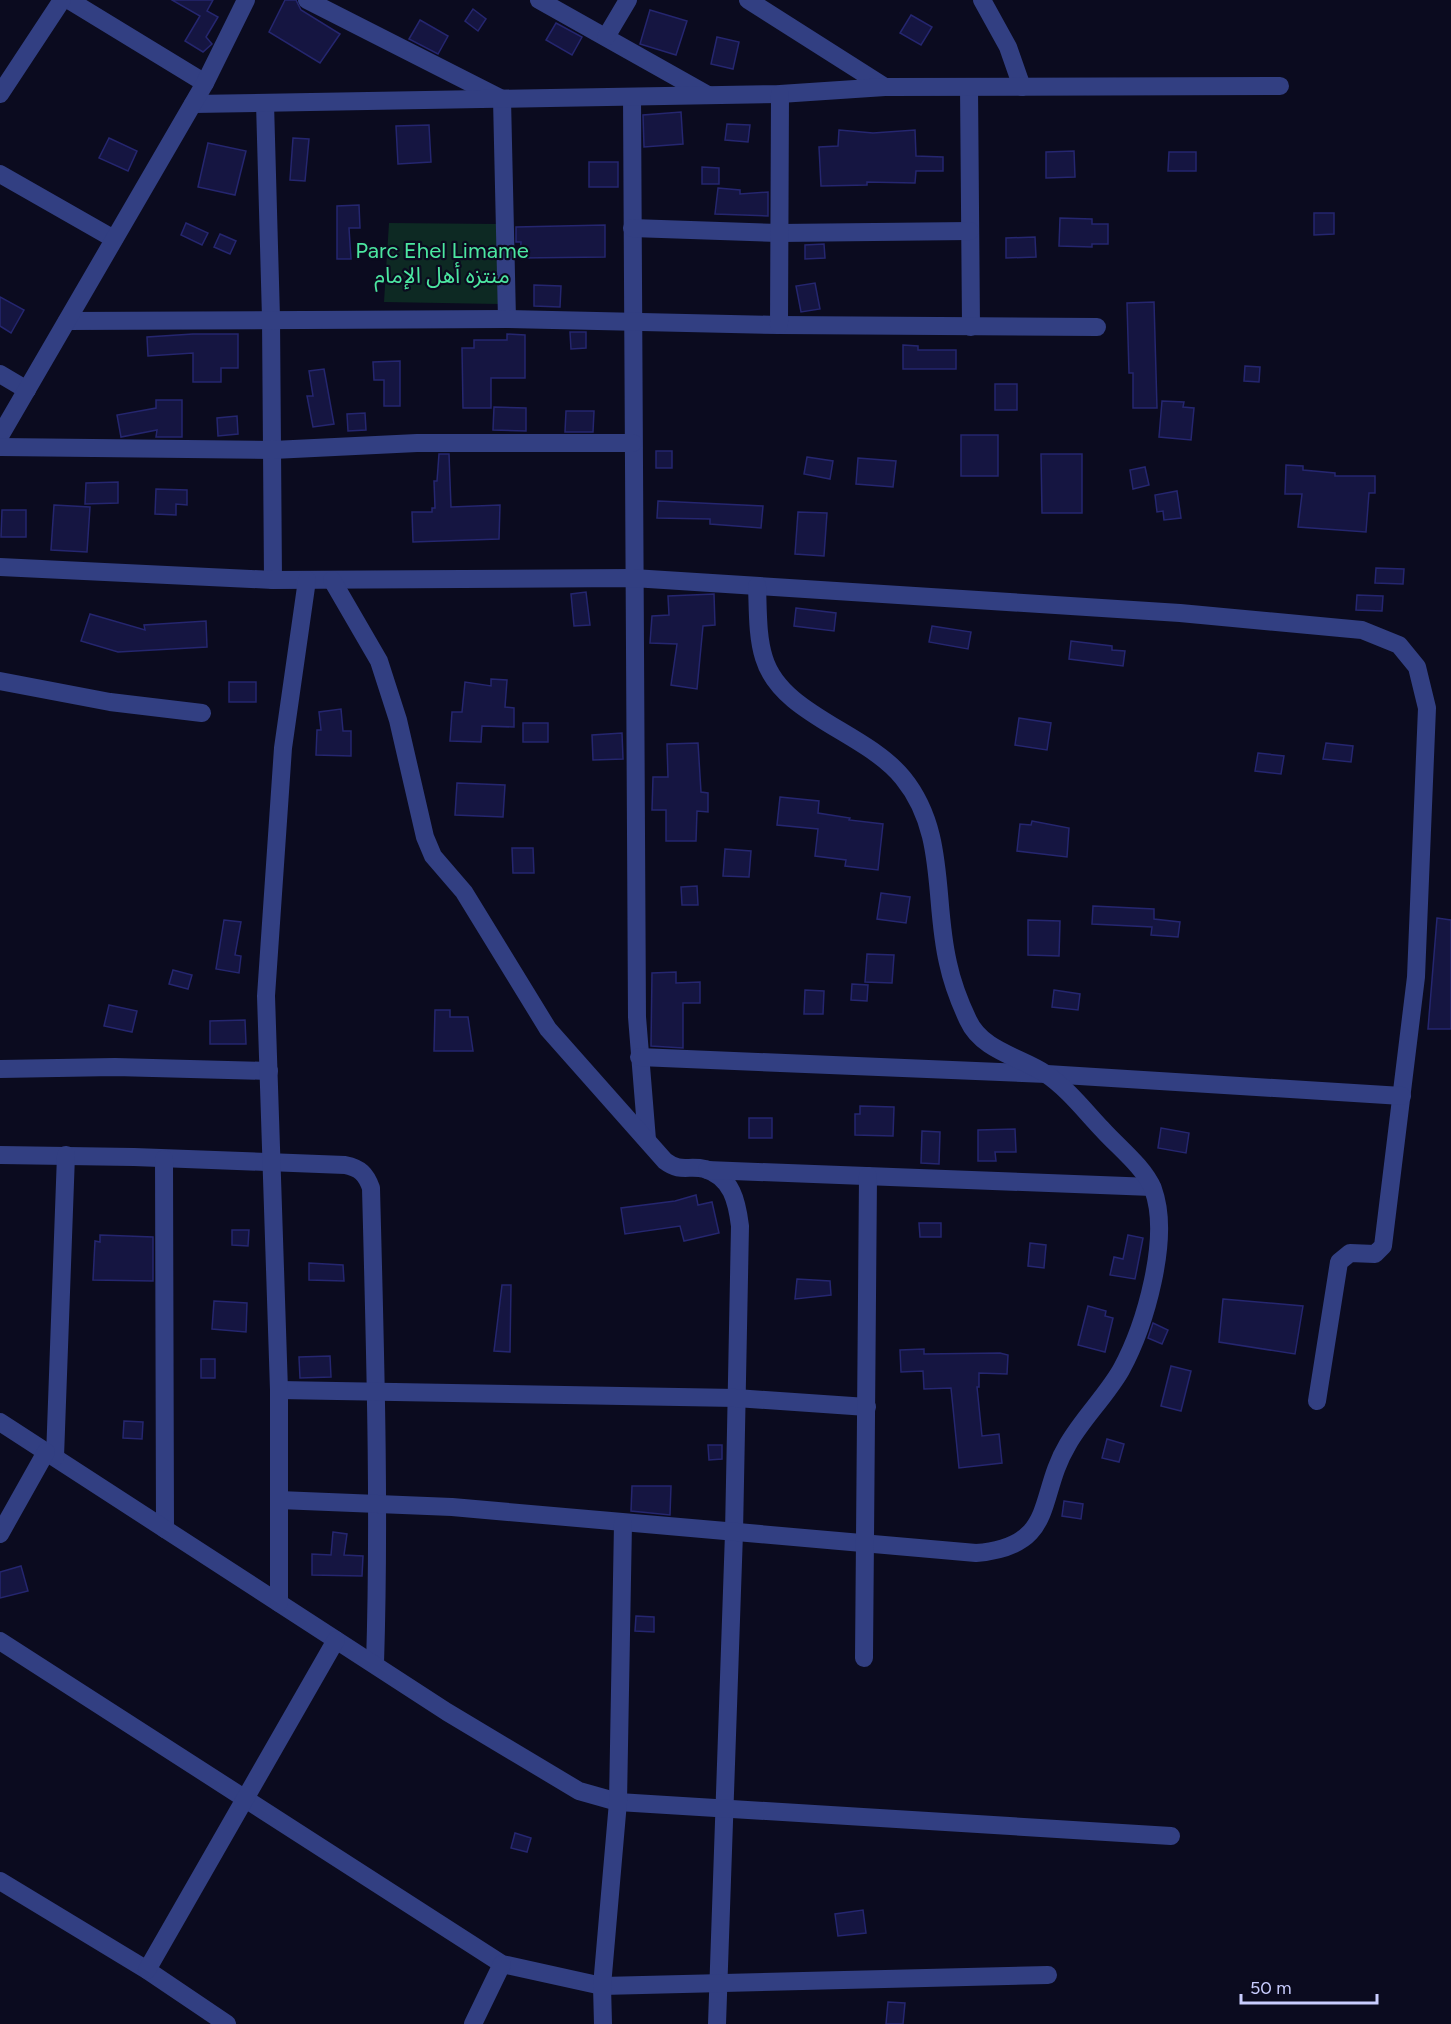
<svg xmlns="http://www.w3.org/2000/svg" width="1451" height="2024" viewBox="0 0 1451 2024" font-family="Figtree,'Noto Sans Arabic',sans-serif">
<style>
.green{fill:#0d2923}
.building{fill:#151541;stroke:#25266f;stroke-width:1.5}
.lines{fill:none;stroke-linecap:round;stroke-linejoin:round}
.minor{stroke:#323f82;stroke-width:18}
.labels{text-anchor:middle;stroke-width:4.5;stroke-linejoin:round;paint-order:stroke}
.park-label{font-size:22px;fill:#4ce7a1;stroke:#0b0b1f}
</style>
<rect width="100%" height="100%" fill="#0b0b1f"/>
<!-- green -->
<polygon class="green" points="389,223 497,224 499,304 384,302"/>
<!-- building -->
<g class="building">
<polygon points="172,0 213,0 207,11 218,17 206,37 212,44 203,52 185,41 200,16"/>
<polygon points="285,0 296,0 301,10 340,34 320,63 269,32"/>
<polygon points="473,9 486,19 478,31 465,21"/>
<polygon points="650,10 687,21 676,55 640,44"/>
<polygon points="911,15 932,27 921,45 900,33"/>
<polygon points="420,20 448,36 438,54 409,39"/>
<polygon points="556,23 582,37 572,55 546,40"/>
<polygon points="717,37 739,42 733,69 711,64"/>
<polygon points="681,112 683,144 644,147 643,115"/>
<polygon points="727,124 750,125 748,142 725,140"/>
<polygon points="429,125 431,162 398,164 396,126"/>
<polygon points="839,130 873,133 915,130 916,156 943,157 943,171 916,171 915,183 867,182 867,185 821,186 819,147 838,146"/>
<polygon points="109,138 137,151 128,171 99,158"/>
<polygon points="293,138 309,139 305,181 290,180"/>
<polygon points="208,143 246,151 235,195 198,187"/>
<polygon points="1074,151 1075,177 1046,178 1046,152"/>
<polygon points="1169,152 1196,152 1196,171 1168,171"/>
<rect x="589" y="162" width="29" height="25"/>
<polygon points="702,167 719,168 719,184 702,184"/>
<polygon points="718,188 740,190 740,194 768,192 768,216 715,214"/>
<polygon points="359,205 360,228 349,228 351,259 337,259 337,206"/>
<polygon points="1314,213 1334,213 1334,234 1314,235"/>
<polygon points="1060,218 1092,219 1092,224 1108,224 1108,244 1092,244 1092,247 1059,246"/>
<polygon points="186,223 208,233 202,245 181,235"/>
<polygon points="605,225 605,257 520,258 521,242 516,242 516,227"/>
<polygon points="220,234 236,241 230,254 214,247"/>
<polygon points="1035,237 1036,257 1006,258 1006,238"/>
<polygon points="824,244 825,258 805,259 805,245"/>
<polygon points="815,283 820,309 801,312 796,286"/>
<polygon points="534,285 561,286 560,307 534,306"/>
<polygon points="0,297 24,310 11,333 0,326"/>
<polygon points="1154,302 1157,408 1133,408 1133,373 1129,373 1127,303"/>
<polygon points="570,332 586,332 586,348 571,349"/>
<polygon points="193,334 238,334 238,368 221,368 221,382 193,382 193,353 148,356 147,337"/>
<polygon points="507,334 525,335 525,378 491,378 491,408 463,408 462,348 474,348 474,340 507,340"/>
<polygon points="903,345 918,346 918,350 956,350 956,369 903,369"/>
<polygon points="400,361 400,406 384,406 384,380 374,380 373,362"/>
<polygon points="1245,366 1260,367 1259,382 1244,381"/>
<polygon points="324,369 334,424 313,427 307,396 313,396 309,371"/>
<rect x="995" y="384" width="22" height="26"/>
<polygon points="156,400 182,400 182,437 156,437 157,430 121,437 117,415 156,408"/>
<polygon points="1162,401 1184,402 1183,407 1194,408 1191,440 1159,437"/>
<polygon points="494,407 526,408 526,431 493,430"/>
<polygon points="566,411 594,411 593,432 565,432"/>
<polygon points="365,413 366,430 348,431 347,414"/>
<polygon points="237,416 238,434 218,436 217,418"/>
<rect x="961" y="435" width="37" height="41"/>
<rect x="656" y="451" width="16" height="17"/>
<polygon points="439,454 449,454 451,507 500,505 499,539 413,542 412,512 432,512 432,508 435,508 434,481 437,481"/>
<polygon points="1041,454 1082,454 1082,513 1042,513"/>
<polygon points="807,457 833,461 830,479 804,474"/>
<polygon points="858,458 896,461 893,487 856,484"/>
<polygon points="1286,465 1303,466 1303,470 1335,473 1335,476 1375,476 1375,493 1369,493 1366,532 1298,527 1302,494 1285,494"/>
<polygon points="1145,467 1149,485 1133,489 1130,470"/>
<polygon points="118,482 118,503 85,504 86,483"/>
<polygon points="156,489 187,490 187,505 176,504 176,515 155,514"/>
<polygon points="1177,491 1181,518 1164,520 1163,511 1157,512 1155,495"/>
<polygon points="658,501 763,506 761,528 710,524 710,519 657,518"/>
<polygon points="54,505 90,507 87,552 51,550"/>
<polygon points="2,510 26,510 26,537 1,537"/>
<polygon points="798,512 827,513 824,556 795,554"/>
<polygon points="1376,568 1404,569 1403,584 1375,583"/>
<polygon points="586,592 590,625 574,626 571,594"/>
<polygon points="714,594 715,625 703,626 697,689 671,685 677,644 650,643 652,616 669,615 668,596"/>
<polygon points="1357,595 1383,596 1382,611 1356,610"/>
<polygon points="796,608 836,613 834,631 794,626"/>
<polygon points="90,614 145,630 144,625 206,621 207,647 118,652 81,641"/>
<polygon points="932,626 971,632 968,649 929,642"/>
<polygon points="1071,641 1112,646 1112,650 1125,651 1123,666 1069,659"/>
<polygon points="491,679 507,680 505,707 514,708 514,727 482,726 481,742 450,741 452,712 462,712 465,682 491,686"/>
<rect x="229" y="682" width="27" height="20"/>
<polygon points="341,709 343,731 351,731 351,756 316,755 317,730 321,730 319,712"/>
<polygon points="1019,718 1051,723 1047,750 1015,745"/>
<rect x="523" y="723" width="25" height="19"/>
<polygon points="622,733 623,759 593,760 592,735"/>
<polygon points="698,743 701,792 708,793 708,812 697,811 696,841 666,841 666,810 652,810 653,777 668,777 667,744"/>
<polygon points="1326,743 1353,746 1351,762 1323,759"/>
<polygon points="1258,753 1284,756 1281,774 1255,771"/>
<polygon points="457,783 505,785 503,817 455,815"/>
<polygon points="780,797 819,801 818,813 850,818 849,820 883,824 878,870 845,866 846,860 815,856 818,829 777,825"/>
<polygon points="1032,821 1069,828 1067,857 1017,851 1020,824 1031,825"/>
<polygon points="512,848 533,848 534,873 513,873"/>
<polygon points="725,849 751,851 749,877 723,876"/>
<polygon points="697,886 698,905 682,905 681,887"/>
<polygon points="881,893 910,897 906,923 877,919"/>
<polygon points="1093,906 1154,909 1154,919 1180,922 1178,937 1151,935 1152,927 1092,924"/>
<polygon points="1437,918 1451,920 1451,1029 1428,1029"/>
<polygon points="224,920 241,922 235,955 241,956 239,973 216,969"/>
<polygon points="1028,920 1060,921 1059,956 1028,955"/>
<polygon points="867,954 894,955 892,983 865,982"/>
<polygon points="173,970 192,975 188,989 169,984"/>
<polygon points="676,972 676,983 700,982 700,1003 683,1003 683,1048 651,1046 652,973"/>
<polygon points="852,984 868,985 867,1001 851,1000"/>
<polygon points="805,990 824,991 823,1014 804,1014"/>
<polygon points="1054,990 1080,994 1078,1010 1052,1007"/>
<polygon points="109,1005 137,1011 132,1032 104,1026"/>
<polygon points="435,1010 450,1010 450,1017 468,1017 473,1051 434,1051"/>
<polygon points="245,1020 246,1044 210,1044 210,1021"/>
<polygon points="860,1106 894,1107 893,1136 855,1135 855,1114 860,1114"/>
<rect x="749" y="1118" width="23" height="20"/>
<polygon points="1161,1128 1189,1133 1186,1153 1158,1148"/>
<polygon points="1015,1129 1016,1152 995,1152 996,1161 978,1161 978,1130"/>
<polygon points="922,1131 940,1132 939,1164 921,1163"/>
<polygon points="696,1195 698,1205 712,1202 719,1233 684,1241 680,1226 625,1234 621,1208 675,1201"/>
<polygon points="919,1223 941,1223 941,1237 920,1237"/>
<polygon points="232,1230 249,1230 248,1246 232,1245"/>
<polygon points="100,1235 153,1237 153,1281 93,1280 95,1241 100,1242"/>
<polygon points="1128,1235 1143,1238 1135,1279 1110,1275 1114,1257 1123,1259"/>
<polygon points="1030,1243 1046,1245 1044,1268 1028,1266"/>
<polygon points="309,1263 343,1265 344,1281 309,1280"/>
<polygon points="797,1279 830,1281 831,1295 795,1299"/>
<polygon points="502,1285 511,1285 510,1352 494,1351"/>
<polygon points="1223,1299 1303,1306 1295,1354 1219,1342"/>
<polygon points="214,1301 247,1303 246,1332 212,1329"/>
<polygon points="1088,1306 1106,1311 1105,1316 1113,1318 1105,1352 1078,1345"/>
<polygon points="1153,1323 1168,1330 1162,1344 1148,1338"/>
<polygon points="924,1349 924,1354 1000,1353 1008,1355 1007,1374 979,1373 979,1387 977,1387 982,1436 999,1434 1002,1463 959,1468 951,1388 924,1389 923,1371 901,1372 900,1350"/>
<polygon points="330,1356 331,1377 300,1378 299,1357"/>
<rect x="201" y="1359" width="14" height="19"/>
<polygon points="1171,1366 1191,1371 1181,1411 1161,1406"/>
<polygon points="124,1421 143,1422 142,1439 123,1438"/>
<polygon points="1107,1439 1124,1444 1119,1462 1102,1458"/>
<polygon points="708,1445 722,1445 722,1459 709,1460"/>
<polygon points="632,1486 671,1486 670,1515 631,1511"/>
<polygon points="1064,1501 1083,1504 1081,1519 1062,1516"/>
<polygon points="333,1532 347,1534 344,1555 363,1556 362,1576 312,1575 312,1554 331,1555"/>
<polygon points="21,1566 28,1591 0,1598 0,1572"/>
<polygon points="636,1616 654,1617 654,1632 635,1631"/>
<polygon points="515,1833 531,1838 527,1852 511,1848"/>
<polygon points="863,1910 866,1933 838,1936 835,1914"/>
<polygon points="888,2002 905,2003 903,2024 886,2024"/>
</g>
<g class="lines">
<!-- minor -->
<g class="minor">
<polyline points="69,0 205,83"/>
<polyline points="307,0 502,99 507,319"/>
<polyline points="539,0 708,95"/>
<polyline points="748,0 885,87"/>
<polyline points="982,0 1008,47 1022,87"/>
<polyline points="606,37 628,0"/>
<polyline points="969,87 971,327"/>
<polyline points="0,94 62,0"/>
<polyline points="632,97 637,1017 647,1140"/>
<polyline points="265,103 271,318 273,580"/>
<polyline points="193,104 780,94 885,87 1280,86"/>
<polyline points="0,174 114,239"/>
<polyline points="632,228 779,233 970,231"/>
<polyline points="67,321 507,319 779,325 1097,327"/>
<polyline points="779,325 780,94"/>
<polyline points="0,374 27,390"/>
<polyline points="0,436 205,83 246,0"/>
<polyline points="0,447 273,450 417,443 633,443"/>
<polyline points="0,567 273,580 633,578 1180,613 1362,630 1399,645 1417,667 1427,708 1416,977 1383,1246 1375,1254 1350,1253 1339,1262 1317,1401"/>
<path d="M 332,580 L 379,661 L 398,720 L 425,837 L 433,856 L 464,892 L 548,1029 L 665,1161 C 681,1173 688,1165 705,1169 C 732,1177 737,1202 740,1226 L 734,1533 L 717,2024"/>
<polyline points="0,681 110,702 202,713"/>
<polyline points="639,1057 1047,1074 1402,1096"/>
<polyline points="0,1069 115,1067 269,1071"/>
<path d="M 0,1155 L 134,1157 L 345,1165 C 360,1168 366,1174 371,1188 C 375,1346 380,1506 375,1664"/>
<polyline points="164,1159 165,1529"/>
<polyline points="707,1170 1152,1187"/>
<polyline points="279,1390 736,1398 867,1407"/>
<polyline points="0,1422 447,1712 579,1791 618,1802 1171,1836"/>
<polyline points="55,1457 66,1155"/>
<path d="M 279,1500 L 452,1507 L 976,1553 C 1058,1546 1036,1497 1068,1444 C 1083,1418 1106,1396 1121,1370 C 1145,1326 1171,1238 1153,1189 C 1144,1167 1118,1147 1102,1129 C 1085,1111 1067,1088 1046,1074 C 1021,1057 982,1051 968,1020 C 960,1003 952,982 948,963 C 933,900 947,832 903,778 C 866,732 781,715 764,658 C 757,636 758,609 757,586"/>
<polyline points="0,1534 46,1452"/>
<polyline points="279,1603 279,1390 266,996 283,748 307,580"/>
<polyline points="0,1641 502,1964 602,1986 1048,1975"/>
<polyline points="864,1658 868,1176"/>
<polyline points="0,1881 147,1970 227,2024"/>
<polyline points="147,1970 336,1640"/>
<polyline points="473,2024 502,1964"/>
<polyline points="603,2024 602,1986 618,1802 623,1523"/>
</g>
</g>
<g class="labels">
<!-- park labels -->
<g class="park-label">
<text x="442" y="258">Parc Ehel Limame<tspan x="442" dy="25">منتزه أهل الإمام</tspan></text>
</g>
</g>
<!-- scale -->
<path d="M1241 1994v9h136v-9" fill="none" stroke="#c9cdff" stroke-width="3"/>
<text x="1250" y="1994" font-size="18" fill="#c9cdff" stroke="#0b0b1f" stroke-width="4.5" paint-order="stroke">50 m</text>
</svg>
